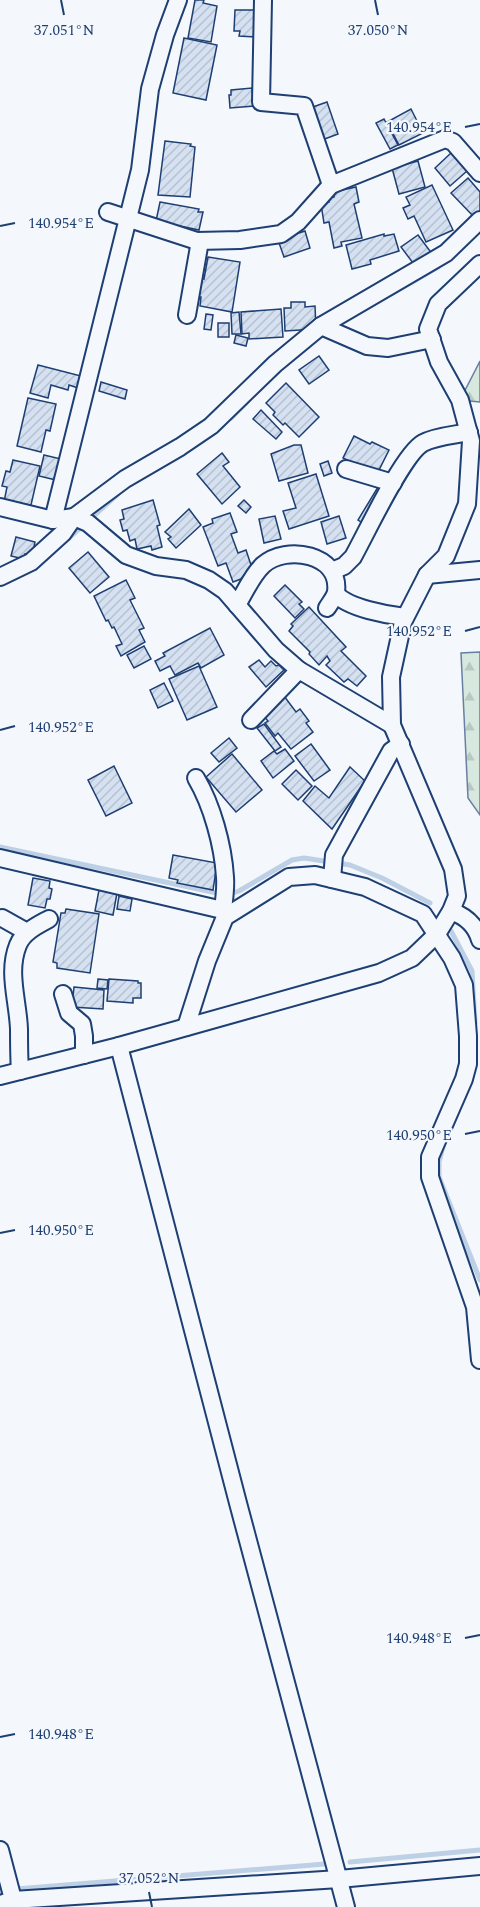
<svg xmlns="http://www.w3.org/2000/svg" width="480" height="1907" viewBox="0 0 480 1907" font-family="Spectral,serif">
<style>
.forest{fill:url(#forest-firs);stroke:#687fa3;stroke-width:1.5}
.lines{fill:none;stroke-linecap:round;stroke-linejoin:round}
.stream{stroke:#bed0e5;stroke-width:5}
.building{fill:url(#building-hatch);stroke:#1d3f73;stroke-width:1.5}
.street-casing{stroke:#1d3f73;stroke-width:20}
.street{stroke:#f4f7fb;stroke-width:16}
.ticks{fill:none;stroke:#1d3f73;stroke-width:2}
.ticks-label{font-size:15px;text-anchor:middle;fill:#1d3f73;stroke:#f4f7fb;stroke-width:4.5;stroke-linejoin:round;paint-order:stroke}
</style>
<defs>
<pattern id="forest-firs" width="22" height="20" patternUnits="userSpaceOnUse" patternTransform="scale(1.5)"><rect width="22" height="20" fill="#d7e8df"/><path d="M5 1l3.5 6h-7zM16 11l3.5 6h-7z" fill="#b8c8c3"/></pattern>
<pattern id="building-hatch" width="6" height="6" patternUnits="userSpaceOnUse" patternTransform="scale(1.5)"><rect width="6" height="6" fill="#d5e0f0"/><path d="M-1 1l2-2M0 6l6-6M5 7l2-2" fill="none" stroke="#b6c1d1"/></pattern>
</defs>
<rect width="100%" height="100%" fill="#f4f7fb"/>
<!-- forest -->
<g class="forest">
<polygon points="480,361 480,402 460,400"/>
<polygon points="480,652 480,815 468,798 461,653"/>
</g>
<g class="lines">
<!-- stream -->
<g class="stream">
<polyline points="391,294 438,267"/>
<polyline points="231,418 248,401"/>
<polyline points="68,539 117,495"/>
<polyline points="0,847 217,893 230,894 239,891 292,860 304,858 350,865 382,878 430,903"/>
<polyline points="451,931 472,971 475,1023"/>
<polyline points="444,1143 439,1162 439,1177 480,1280"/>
<polyline points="350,1862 480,1850"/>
<polyline points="0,1893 16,1889 325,1864"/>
</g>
</g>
<!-- building -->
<g class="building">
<polygon points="195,0 204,0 203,3 217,6 211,42 188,38"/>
<polygon points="235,10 257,10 256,37 239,36 240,31 234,31"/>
<polygon points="184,38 217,45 206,100 173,93"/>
<polygon points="252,88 254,106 230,108 229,95 231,95 231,90"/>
<polygon points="327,102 338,134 322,140 310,108"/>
<polygon points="411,109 423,133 399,145 387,122"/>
<polygon points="384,119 398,145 390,149 376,123"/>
<polygon points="165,141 191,144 190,146 195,147 190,197 158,195"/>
<polygon points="451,153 467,171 450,186 435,168"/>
<polygon points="418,161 425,187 399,194 392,168"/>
<polygon points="468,178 480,192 480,211 474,217 451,193"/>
<polygon points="432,185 453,230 426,242 414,216 408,219 403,208 410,205 406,197"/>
<polygon points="356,187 359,202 354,204 362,238 341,242 342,246 334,248 329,222 324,223 321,204 329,202 329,198 334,197 333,192"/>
<polygon points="160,202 199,209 198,212 203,212 199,230 156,221"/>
<polygon points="305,231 310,248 284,257 278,240"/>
<polygon points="384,234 384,236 394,234 399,251 370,260 371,264 352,269 346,245"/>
<polygon points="418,235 433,255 416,267 401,247"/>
<polygon points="208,257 240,262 232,312 200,306 201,297 196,296 199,278 204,279"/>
<polygon points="291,302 305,302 305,307 315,306 316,329 285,331 284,308 291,308"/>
<polygon points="281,309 283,337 249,339 249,333 242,334 241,312"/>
<polygon points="239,312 241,334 232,334 231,313"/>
<polygon points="206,314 213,315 211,330 204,329"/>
<rect x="218" y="323" width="11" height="14"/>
<polygon points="236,335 248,338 246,346 234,343"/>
<polygon points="319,356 329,370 309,384 299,370"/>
<polygon points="38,365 81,376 78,388 69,385 68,390 51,385 48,398 30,393"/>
<polygon points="101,382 127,390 125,399 99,391"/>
<polygon points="286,383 319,417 299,437 285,423 283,425 273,415 275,412 266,403"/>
<polygon points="28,398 56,404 50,431 46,430 41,452 17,446"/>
<polygon points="261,410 282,432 276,439 253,419"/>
<polygon points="354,436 370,444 372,442 389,450 377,474 343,458"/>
<polygon points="294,445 301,445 308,473 279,481 271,454"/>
<polygon points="222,453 229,462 223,466 240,487 222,504 197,474"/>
<polygon points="44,455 61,459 56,480 39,476"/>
<polygon points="13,460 40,466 31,505 29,505 28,507 4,502 7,487 2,486 6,471 10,472"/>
<polygon points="328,461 332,473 324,476 320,464"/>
<polygon points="316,474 329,516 289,529 283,511 296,508 288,483"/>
<polygon points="378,487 387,492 367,526 358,520"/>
<polygon points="153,500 160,525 157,526 162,547 152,550 151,546 137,549 135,539 130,541 127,530 123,531 120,520 124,519 122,510"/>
<polygon points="244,500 251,507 246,513 238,506"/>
<polygon points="189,509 201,525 176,548 168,539 171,537 165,532"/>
<polygon points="230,513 237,532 231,534 238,553 246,550 253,571 249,576 233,582 226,563 218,566 203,527 213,523 212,519"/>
<polygon points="275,516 281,539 264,543 259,519"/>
<polygon points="339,516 346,538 327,544 321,522"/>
<polygon points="16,537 35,542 32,556 25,554 24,559 11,556"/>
<polygon points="88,552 109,577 90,593 69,568"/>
<polygon points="126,580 135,598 130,600 144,628 139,630 145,642 121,656 116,646 122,644 114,627 112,628 108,620 106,621 94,596"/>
<polygon points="285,585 302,602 299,604 304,609 295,618 274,596"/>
<polygon points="309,607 346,647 341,651 366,676 357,686 348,679 344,682 326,665 330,661 327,656 319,665 309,654 310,652 289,631 293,626 291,624"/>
<polygon points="210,628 224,655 201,668 198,663 175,675 170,666 160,671 155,661 165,656 163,653"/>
<polygon points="144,646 151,659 134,668 127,655"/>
<polygon points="259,660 265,667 271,661 276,666 279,665 284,670 266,687 249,667"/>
<polygon points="199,666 217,707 187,720 169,679"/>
<polygon points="164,683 173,701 158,708 150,690"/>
<polygon points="284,696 296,712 300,709 309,721 306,723 313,732 291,749 278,733 275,736 265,723 268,721 262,714"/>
<polygon points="264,724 281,747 275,751 257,728"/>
<polygon points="229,738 237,748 219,762 211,753"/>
<polygon points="311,744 330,770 314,781 295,756"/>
<polygon points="285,749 294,761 273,778 261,761 274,751 277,754"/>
<polygon points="232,754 262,790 236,812 206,777"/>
<polygon points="114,766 132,803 106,816 88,780"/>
<polygon points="350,767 365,781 332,829 303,801 315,786 329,798"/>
<polygon points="296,770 312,786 298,800 282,784"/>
<polygon points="173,855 217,863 213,890 177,883 178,880 169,878"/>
<polygon points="33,878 50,881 49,888 52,889 50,899 47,899 45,908 28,905"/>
<polygon points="99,890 117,893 113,915 95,911"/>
<polygon points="119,896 132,899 130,911 117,909"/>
<polygon points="66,909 99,914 90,973 57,968 57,963 53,962 61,913 65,913"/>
<polygon points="98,979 108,980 107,989 97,988"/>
<polygon points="109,979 138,981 138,983 141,983 141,998 133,998 133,1003 107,1001"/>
<polygon points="74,987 104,990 103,1009 72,1007"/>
</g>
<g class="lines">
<!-- street casing -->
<g class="street-casing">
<g id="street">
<polyline points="263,0 261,102 304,106 331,185"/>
<polyline points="108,212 197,241 240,240 281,234 298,222 331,185 445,139 453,142 480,173"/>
<polyline points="187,315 200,241"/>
<polyline points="321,326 367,346 388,348 432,339"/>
<polyline points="346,469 393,483"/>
<polyline points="0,507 53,520 74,517 88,523 126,555 156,566 186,570 209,580 225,591 276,650 299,670 392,725"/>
<polyline points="53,520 140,170 150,89 165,35 178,0"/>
<path d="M 332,571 L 344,566 L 353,557 C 366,534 403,454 423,443 C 436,436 455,435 469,432"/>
<polyline points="427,575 480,570"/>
<polyline points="0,577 31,562 63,533 74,517 125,479 180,447 211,426 275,364 321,326 446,253 480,220"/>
<path d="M 336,594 C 348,608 387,615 405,617"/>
<path d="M 237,605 C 245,592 252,575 263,565 C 286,544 341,554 336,592 C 335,597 330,603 327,608"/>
<polyline points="251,720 299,670"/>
<path d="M 196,778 C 212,805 223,845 225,877 C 226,888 224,900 223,910"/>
<polyline points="0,858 231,912"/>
<polyline points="332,879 334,855 391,751 401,744"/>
<path d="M 451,911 C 465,916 476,925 480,940"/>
<polyline points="2,918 27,932"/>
<polyline points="63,994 69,1013 82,1024 84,1036 84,1055"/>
<polyline points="186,1027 207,961 225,917 289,877 315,875 365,887 423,914 452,958 464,985 468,1036 468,1064 464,1079 430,1157 430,1177 475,1307 480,1360"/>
<path d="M 20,1071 C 19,1057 19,1043 19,1029 C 18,1001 7,972 18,945 C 23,932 38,925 49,919"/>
<polyline points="0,1076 119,1046"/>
<polyline points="0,1850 15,1907"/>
<polyline points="0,1904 13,1900 339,1879 480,1866"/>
<polyline points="346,1907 238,1503 119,1046 379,973 412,958 437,934 451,911 457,896 453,869 392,725 391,677 403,622 427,575 446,556 467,504 471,441 460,400 439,362 428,329 438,304 480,264"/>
</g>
</g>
<!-- street -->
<use href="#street" class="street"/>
</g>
<!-- ticks -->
<path class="ticks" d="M 61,0 L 64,15M 375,0 L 378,15M 465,127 L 480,124M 0,226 L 15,223M 465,631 L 480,627M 0,730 L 15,726M 465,1134 L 480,1131M 0,1233 L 15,1230M 465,1638 L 480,1635M 0,1737 L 15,1734M 149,1892 L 152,1907"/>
<g class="ticks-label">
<text x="64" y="35">37.051°N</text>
<text x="378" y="35">37.050°N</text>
<text x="419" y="132">140.954°E</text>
<text x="61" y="228">140.954°E</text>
<text x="419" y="636">140.952°E</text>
<text x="61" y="732">140.952°E</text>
<text x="419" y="1140">140.950°E</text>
<text x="61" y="1235">140.950°E</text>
<text x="419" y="1643">140.948°E</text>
<text x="61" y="1739">140.948°E</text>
<text x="149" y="1883">37.052°N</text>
</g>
</svg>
